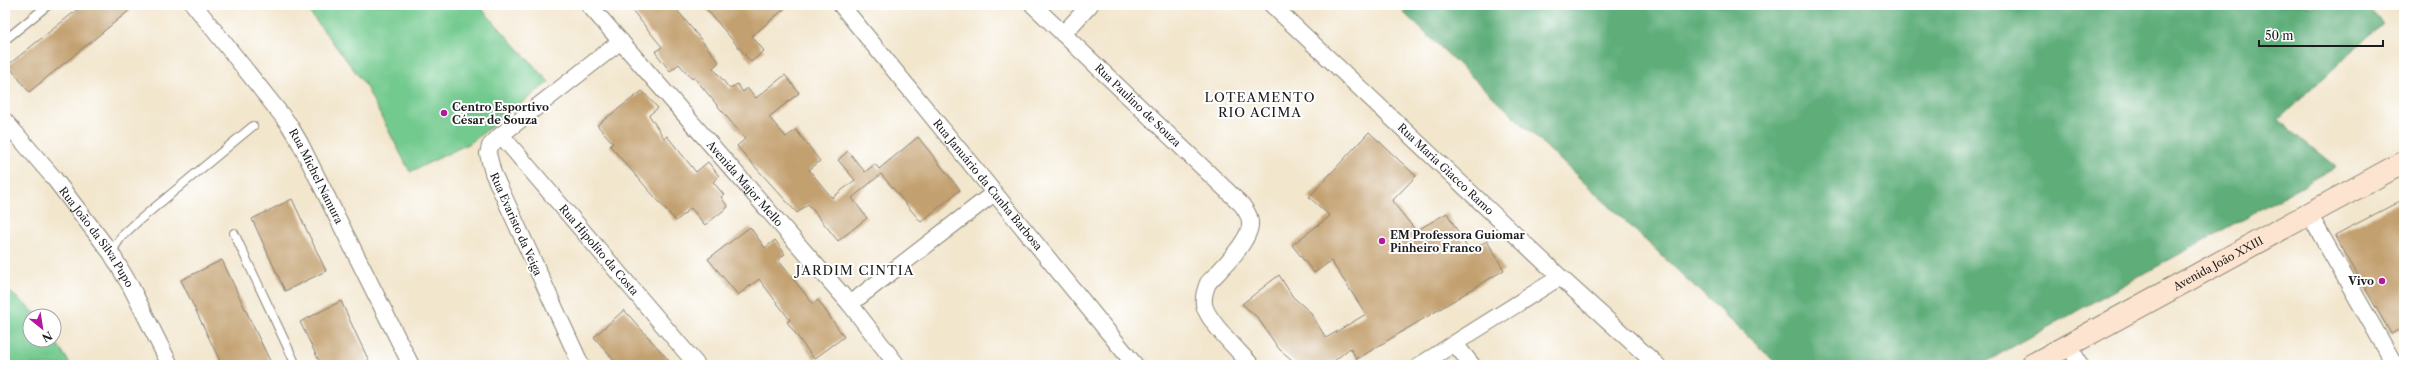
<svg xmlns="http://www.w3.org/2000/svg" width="2409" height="370" viewBox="0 0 2409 370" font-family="'Libre Caslon Text',serif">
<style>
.green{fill:#73ca8f;stroke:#487356}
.forest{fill:#5eae7a;stroke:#3d654b}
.building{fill:#c3a070}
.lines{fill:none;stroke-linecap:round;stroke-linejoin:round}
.service-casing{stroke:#878174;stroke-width:10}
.minor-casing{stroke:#878174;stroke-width:18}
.secondary-casing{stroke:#878174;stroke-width:24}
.service{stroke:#fff;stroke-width:8}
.minor{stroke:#fff;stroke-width:16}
.secondary{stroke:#fde4d0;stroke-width:22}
.poi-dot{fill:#b5179e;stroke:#fff;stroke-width:1.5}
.labels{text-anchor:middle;stroke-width:4;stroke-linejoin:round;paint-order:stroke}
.street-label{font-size:11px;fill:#1c1c1c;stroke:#fff}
.poi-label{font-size:11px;font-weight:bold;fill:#1c1c1c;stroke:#fff;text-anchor:start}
.quarter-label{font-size:13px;letter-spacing:1px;fill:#1c1c1c;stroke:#fff}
</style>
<rect width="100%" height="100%" fill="#fff"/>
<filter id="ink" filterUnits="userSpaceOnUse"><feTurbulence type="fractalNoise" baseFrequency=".025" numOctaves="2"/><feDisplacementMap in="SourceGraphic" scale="8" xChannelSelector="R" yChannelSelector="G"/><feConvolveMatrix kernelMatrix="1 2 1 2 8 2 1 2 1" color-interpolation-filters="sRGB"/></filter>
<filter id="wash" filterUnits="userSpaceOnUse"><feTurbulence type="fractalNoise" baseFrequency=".012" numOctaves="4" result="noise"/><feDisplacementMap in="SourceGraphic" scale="16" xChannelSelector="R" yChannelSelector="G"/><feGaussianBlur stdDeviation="0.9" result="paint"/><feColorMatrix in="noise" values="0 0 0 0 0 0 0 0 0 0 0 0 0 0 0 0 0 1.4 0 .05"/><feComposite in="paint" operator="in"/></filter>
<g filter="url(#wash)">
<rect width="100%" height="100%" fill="#f2e6cd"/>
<!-- green -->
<g class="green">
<polygon points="321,5 478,5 549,82 470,143 410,172 364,83 310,13"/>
<polygon points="5,288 39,316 30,316 30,340 54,339 71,365 5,365"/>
</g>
<!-- forest -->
<polygon class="forest" points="1409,5 2363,5 2383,23 2278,120 2336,167 1980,365 1778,365 1403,12"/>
<g id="blocks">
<!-- building -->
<g class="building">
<polygon points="83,5 136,5 29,92 8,65"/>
<polygon points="628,5 673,5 719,62 713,68 730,89 737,84 743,92 747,88 756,98 785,75 799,93 769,117 786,137 796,130 820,161 809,170 832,198 855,180 838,160 848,151 865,172 875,164 879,169 918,137 960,190 921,222 881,174 852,198 867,218 838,241 808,204 797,213 749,160 737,146 745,139 694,77 692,79 679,64 670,71 655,52 662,47"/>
<polygon points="703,5 789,5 752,36 764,51 751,62"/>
<polygon points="642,91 658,108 649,115 664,138 667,136 696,172 708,162 719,176 713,182 724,195 721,197 728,207 705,225 691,208 676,221 610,146 613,143 597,125"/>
<polygon points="1369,132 1416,176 1392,201 1416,231 1447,213 1469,251 1487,241 1504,270 1357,359 1350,348 1329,365 1298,365 1279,349 1257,317 1242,304 1279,275 1293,297 1310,312 1326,338 1366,314 1331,261 1314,273 1292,245 1330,216 1309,197"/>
<polygon points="292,199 326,271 285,291 252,219"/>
<polygon points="2404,199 2404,327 2391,334 2335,235"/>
<polygon points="750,227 765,248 775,240 785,254 778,260 813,304 818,300 844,337 814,359 787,322 790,320 759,279 738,295 708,259"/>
<polygon points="222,260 256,332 272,365 222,365 181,280"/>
<polygon points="341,301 358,338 371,365 321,365 300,322"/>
<polygon points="624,310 673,365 618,365 594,337"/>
</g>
</g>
</g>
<g filter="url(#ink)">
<use href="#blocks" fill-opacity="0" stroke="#878174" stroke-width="1"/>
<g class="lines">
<!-- service casing -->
<g class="service-casing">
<g id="service">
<polyline points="2401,5 2404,7"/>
<polyline points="5,40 48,5"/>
<polyline points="234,233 296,365"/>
<polyline points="111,253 121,237 137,222 253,126"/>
</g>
</g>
<!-- minor casing -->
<g class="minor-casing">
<g id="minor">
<path id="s1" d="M 194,5 L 288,123 L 300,143 L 411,365"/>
<path id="s2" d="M 589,5 L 850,304 L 897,365"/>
<path id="s3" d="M 841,5 L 1135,365"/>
<path id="s4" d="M 1033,5 L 1242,205 C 1246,211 1250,216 1250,222 C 1252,240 1220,270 1208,283 C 1205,290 1203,296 1204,304 C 1206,320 1240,352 1251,365"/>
<path id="s5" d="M 1272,5 L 1560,277 L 1657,365"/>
<polyline points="1063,34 1090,5"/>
<path id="s6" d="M 5,121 L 53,177 L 111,253 L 131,287 L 170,365"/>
<path id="s7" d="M 501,135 L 697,365"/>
<polyline points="2309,214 2395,365"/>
<polyline points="850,304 994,193"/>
<polyline points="1455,344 1472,365"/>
<polyline points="2069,345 2080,365"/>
<polyline points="581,365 493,173 488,154 490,146 501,135 621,41"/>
<polyline points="1420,365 1560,277"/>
</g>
</g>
<!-- secondary casing -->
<g class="secondary-casing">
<g id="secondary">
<path id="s8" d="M 2032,365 L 2404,162"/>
</g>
</g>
<!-- service -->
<use href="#service" class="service"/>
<!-- minor -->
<use href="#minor" class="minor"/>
<!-- secondary -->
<use href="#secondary" class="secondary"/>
</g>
</g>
<!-- markers -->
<g class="poi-dot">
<circle cx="444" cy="113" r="4"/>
<circle cx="1382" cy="241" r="4"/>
<circle cx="2382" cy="281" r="4"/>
</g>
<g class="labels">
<!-- street labels -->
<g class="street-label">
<text dy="4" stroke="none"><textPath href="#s4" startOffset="145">Rua Paulino de Souza</textPath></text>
<text dy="4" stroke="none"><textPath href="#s5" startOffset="239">Rua Maria Giacco Ramo</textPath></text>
<text dy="4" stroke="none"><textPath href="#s1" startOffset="211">Rua Michel Namura</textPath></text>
<text dy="4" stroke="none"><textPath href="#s2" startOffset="237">Avenida Major Mello</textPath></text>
<text dy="4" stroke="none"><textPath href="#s3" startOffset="232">Rua Januário da Cunha Barbosa</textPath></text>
<text transform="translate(516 224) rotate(66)" y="4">Rua Evaristo da Veiga</text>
<text dy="4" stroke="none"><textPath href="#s6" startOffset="148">Rua João da Silva Pupo</textPath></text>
<text dy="4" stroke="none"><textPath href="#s7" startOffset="151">Rua Hipolito da Costa</textPath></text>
<text dy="4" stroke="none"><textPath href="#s8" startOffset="212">Avenida João XXIII</textPath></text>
</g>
<!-- poi labels -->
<g class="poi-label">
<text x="452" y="111">Centro Esportivo<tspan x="452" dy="13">César de Souza</tspan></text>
<text x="1390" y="239">EM Professora Guiomar<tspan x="1390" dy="13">Pinheiro Franco</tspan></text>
<text x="2374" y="285" text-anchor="end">Vivo</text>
</g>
<!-- quarter labels -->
<g class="quarter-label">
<text x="1260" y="102">LOTEAMENTO<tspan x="1260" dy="15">RIO ACIMA</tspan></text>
<text x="855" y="275">JARDIM CINTIA</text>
</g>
</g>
<!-- margin -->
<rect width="2409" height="370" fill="none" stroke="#fff" stroke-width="20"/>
<!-- north arrow -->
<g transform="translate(42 328) rotate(150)"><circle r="19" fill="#ffffff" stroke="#a4a4a4"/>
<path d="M0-3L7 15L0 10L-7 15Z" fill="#b5179e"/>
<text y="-6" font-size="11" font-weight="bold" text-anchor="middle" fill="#1c1c1c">N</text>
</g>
<!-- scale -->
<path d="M2259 40v6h124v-6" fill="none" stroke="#1c1c1c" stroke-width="2"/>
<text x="2265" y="40" font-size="12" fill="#1c1c1c" stroke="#ffffff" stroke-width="3" paint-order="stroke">50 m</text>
</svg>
